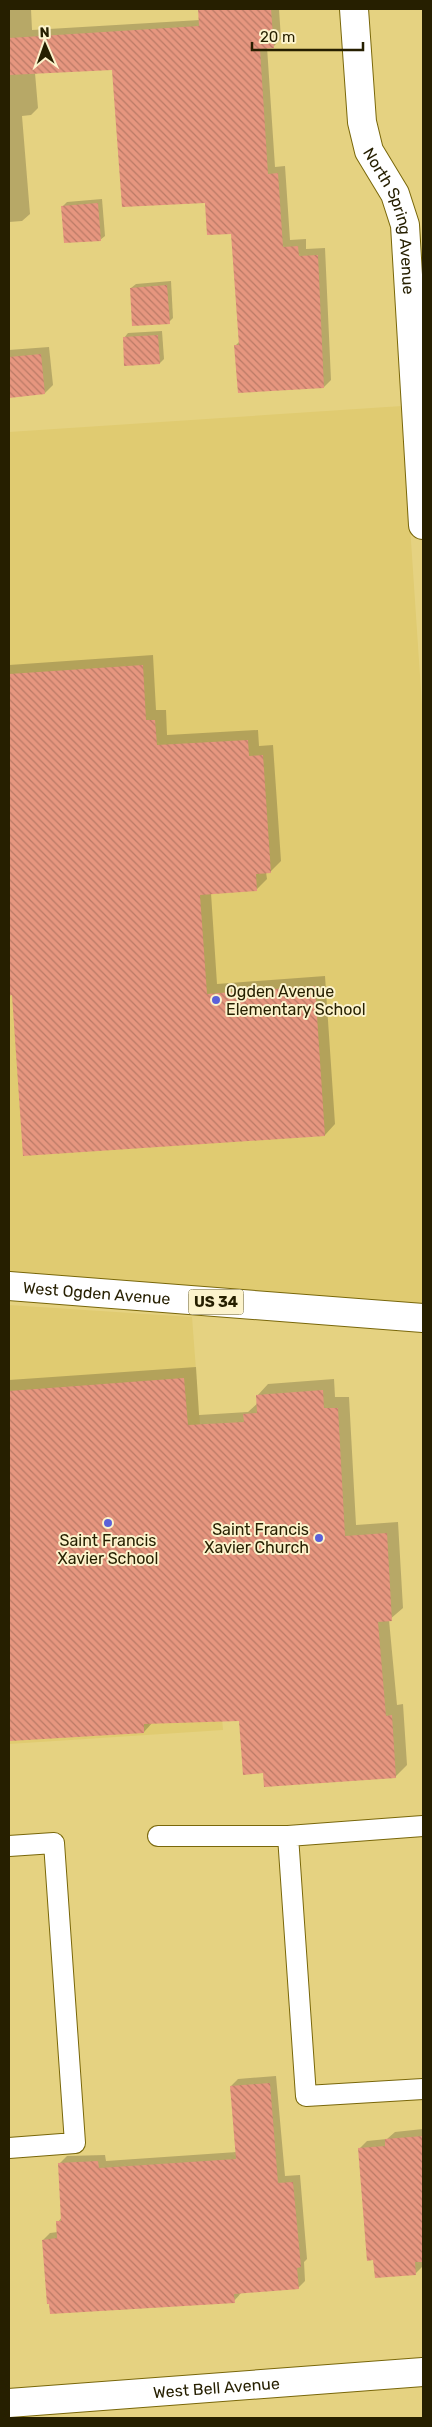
<svg xmlns="http://www.w3.org/2000/svg" width="432" height="2427" viewBox="0 0 432 2427" font-family="Rubik,sans-serif">
<style>
.built{fill:#e0cb71}
.shadow{fill:#0003}
.building{fill:url(#building-back-hatch)}
.lines{fill:none;stroke-linecap:round;stroke-linejoin:round}
.lane-casing{stroke:#79670a;stroke-width:22}
.street-casing{stroke:#79670a;stroke-width:30}
.primary-casing{stroke:#79670a;stroke-width:30}
.lane{stroke:#fff;stroke-width:20}
.street{stroke:#fff;stroke-width:28}
.primary{stroke:#fff;stroke-width:28}
.poi-dot{fill:#5b61d9;stroke:#fcf3cc;stroke-width:2}
.labels{text-anchor:middle;stroke-width:4;stroke-linejoin:round;paint-order:stroke}
.shield{fill:#fcf3cc;stroke:#665f3d;stroke-width:1}
.shield-label{font-size:15px;font-weight:bold;fill:#261f00}
.street-label{font-size:16px;fill:#261f00;stroke:#fcf3cc}
.poi-label{font-size:16px;fill:#261f00;stroke:#fcf3cc;text-anchor:start}
</style>
<defs>
<pattern id="building-back-hatch" width="6" height="6" patternUnits="userSpaceOnUse" patternTransform="scale(1.25)"><rect width="6" height="6" fill="#e6967f"/><path d="M-1 5l2 2M0 0l6 6M5-1l2 2" fill="none" stroke="#ba7a66"/></pattern>
</defs>
<rect width="100%" height="100%" fill="#e5d281"/>
<!-- built -->
<g class="built">
<polygon points="402,406 423,721 423,1306 9,1279 9,432"/>
<polygon points="9,1305 192,1317 223,1730 9,1744"/>
</g>
<!-- shadow -->
<g class="shadow">
<polygon points="9,9 31,9 32,30 200,20 199,9 279,9 281,39 273,47 267,47 275,167 285,166 290,240 306,239 306,249 325,248 331,380 324,387 236,345 240,341 233,232 206,202 113,69 35,73 38,108 31,115 22,116 30,214 22,221 9,222"/>
<polygon points="102,199 105,236 100,240 63,206 67,202"/>
<polygon points="171,281 173,318 169,322 131,288 136,284"/>
<polygon points="162,331 164,359 160,363 124,338 128,333"/>
<polygon points="49,347 53,385 45,393 9,396 9,350"/>
<polygon points="153,655 156,710 166,710 167,735 258,730 259,746 273,745 281,861 270,872 266,872 267,879 256,890 211,893 217,984 325,976 335,1124 325,1135 13,994 9,994 9,665"/>
<polygon points="196,1367 199,1415 248,1412 258,1403 257,1396 268,1384 334,1379 335,1397 349,1397 356,1525 398,1522 403,1608 389,1620 397,1705 403,1704 407,1765 395,1777 264,1772 240,1719 153,1722 144,1732 11,1740 9,1698 9,1380"/>
<polygon points="276,2076 285,2176 300,2175 307,2259 304,2262 305,2281 298,2288 242,2292 234,2301 114,2310 113,2308 43,2240 50,2233 58,2232 58,2222 62,2217 59,2164 67,2156 105,2155 106,2161 237,2152 231,2086 238,2079"/>
<polygon points="423,2129 423,2266 415,2274 359,2149 367,2141 387,2139 395,2132"/>
</g>
<!-- building -->
<g class="building">
<polygon points="198,9 271,9 274,48 260,49 268,174 278,173 283,247 298,246 299,256 318,255 324,388 238,393 234,345 239,345 231,234 207,235 205,203 122,207 112,70 9,75 9,38 199,26"/>
<polygon points="98,203 101,241 64,243 61,206"/>
<polygon points="167,285 170,324 132,326 130,288"/>
<polygon points="158,335 160,364 124,366 123,337"/>
<polygon points="41,354 45,394 9,398 9,357"/>
<polygon points="143,665 146,720 155,720 157,745 248,740 249,756 263,755 271,873 256,874 257,891 200,895 207,994 315,986 325,1136 23,1156 12,995 9,996 9,674"/>
<polygon points="184,1378 188,1425 244,1422 243,1414 257,1413 256,1395 323,1390 324,1408 338,1408 345,1536 387,1533 392,1621 378,1622 386,1716 392,1715 396,1778 264,1787 263,1773 243,1775 239,1721 144,1724 144,1733 10,1741 9,1391"/>
<polygon points="270,2083 278,2183 293,2182 301,2267 297,2268 299,2289 234,2294 235,2303 50,2314 49,2304 47,2304 42,2240 57,2238 56,2221 61,2221 58,2163 98,2161 99,2168 236,2159 230,2086"/>
<polygon points="423,2136 423,2262 415,2262 416,2275 375,2278 373,2260 367,2261 358,2148 385,2146 385,2139"/>
</g>
<g class="lines">
<!-- lane casing -->
<g class="lane-casing">
<g id="lane">
<polyline points="423,1826 288,1836 306,2096 423,2089"/>
<polyline points="158,1836 288,1836"/>
<polyline points="9,1846 54,1843 75,2143 9,2148"/>
</g>
</g>
<!-- street casing -->
<g class="street-casing">
<g id="street">
<path id="s1" d="M 354,9 L 362,122 L 369,151 L 395,194 L 405,225 L 423,525"/>
<path id="s2" d="M 9,2403 L 423,2372"/>
</g>
</g>
<!-- primary casing -->
<g class="primary-casing">
<g id="primary">
<path id="s3" d="M 9,1286 L 423,1318"/>
</g>
</g>
<!-- lane -->
<use href="#lane" class="lane"/>
<!-- street -->
<use href="#street" class="street"/>
<!-- primary -->
<use href="#primary" class="primary"/>
</g>
<!-- markers -->
<g class="poi-dot">
<circle cx="216" cy="1000" r="5"/>
<circle cx="108" cy="1523" r="5"/>
<circle cx="319" cy="1538" r="5"/>
</g>
<g class="labels">
<!-- shield labels -->
<rect class="shield" x="188.5" y="1289.5" width="55" height="25" rx="4"/>
<g class="shield-label">
<text x="216" y="1307">US 34</text>
</g>
<!-- street labels -->
<g class="street-label">
<text dy="6" stroke="none"><textPath href="#s1" startOffset="218">North Spring Avenue</textPath></text>
<text dy="6" stroke="none"><textPath href="#s3" startOffset="88">West Ogden Avenue</textPath></text>
<text dy="6" stroke="none"><textPath href="#s2" startOffset="208">West Bell Avenue</textPath></text>
</g>
<!-- poi labels -->
<g class="poi-label">
<text x="226" y="997">Ogden Avenue<tspan x="226" dy="18">Elementary School</tspan></text>
<text x="309" y="1535" text-anchor="end">Saint Francis<tspan x="309" dy="18">Xavier Church</tspan></text>
<text x="108" y="1546" text-anchor="middle">Saint Francis<tspan x="108" dy="18">Xavier School</tspan></text>
</g>
</g>
<!-- border -->
<rect width="432" height="2427" fill="none" stroke="#261f00" stroke-width="20"/>
<!-- north arrow -->
<g transform="translate(45 45) rotate(358)" stroke="#fcf3cc" stroke-width="4" paint-order="stroke">
<path d="M0-4L9 19L0 12L-9 19Z" fill="#261f00"/>
<text y="-8" font-size="14" font-weight="bold" text-anchor="middle" fill="#261f00">N</text>
</g>
<!-- scale -->
<path d="M252 42v8h111v-8" fill="none" stroke="#261f00" stroke-width="2.5"/>
<text x="260" y="42" font-size="15" fill="#261f00" stroke="#fcf3cc" stroke-width="4" paint-order="stroke">20 m</text>
</svg>
